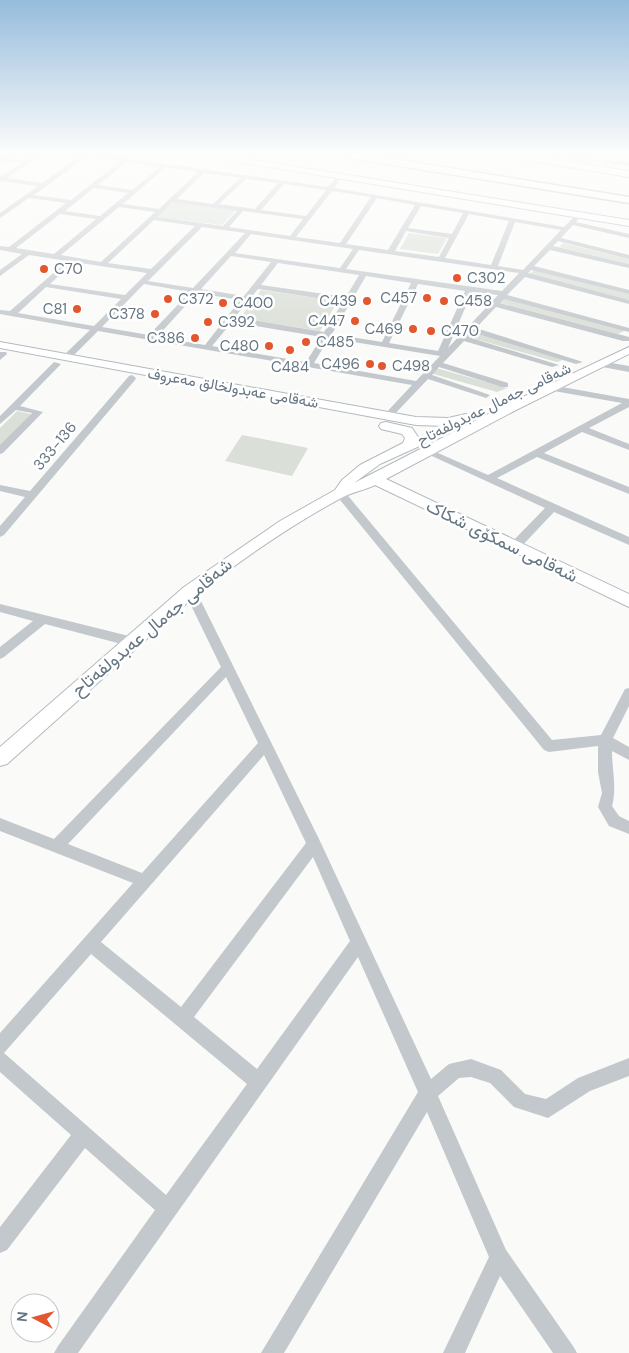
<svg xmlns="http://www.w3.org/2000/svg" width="629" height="1353" viewBox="0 0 629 1353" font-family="'DM Sans',Vazirmatn,sans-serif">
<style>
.green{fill:#dadfd7}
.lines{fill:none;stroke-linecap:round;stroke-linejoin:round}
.secondary-casing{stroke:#b3babf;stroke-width:2}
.highway-casing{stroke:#b4b9bd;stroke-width:3}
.street{fill:#c3c8cc;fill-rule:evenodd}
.secondary{fill:#fff;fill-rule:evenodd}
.highway{fill:#fff;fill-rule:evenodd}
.poi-dot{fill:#e4572e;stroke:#fff;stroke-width:2}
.labels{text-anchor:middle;stroke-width:5;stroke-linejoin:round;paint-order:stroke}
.far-poi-label{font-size:15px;fill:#657683;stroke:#fff;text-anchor:start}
.far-street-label{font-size:15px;fill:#657683;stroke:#fff}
.street-label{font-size:18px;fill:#657683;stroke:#fff}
</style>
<rect width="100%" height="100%" fill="#fafaf8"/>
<!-- green -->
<g class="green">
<polygon points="570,153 596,153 597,162 593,162 593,164 563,159"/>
<polygon points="174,202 236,210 222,225 158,217"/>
<polygon points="409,233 447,238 438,254 400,249"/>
<polygon points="563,243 629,259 629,264 559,247"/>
<polygon points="534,270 629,294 629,300 528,275"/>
<polygon points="261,290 338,301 320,331 240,318"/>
<polygon points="502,298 626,330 618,334 498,302"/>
<polygon points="470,331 568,358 557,362 465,336"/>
<polygon points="436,368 507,388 497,392 430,373"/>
<polygon points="17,411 31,414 0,447 0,428"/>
<polygon points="242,435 308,448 292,476 225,461"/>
</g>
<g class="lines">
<!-- secondary casing -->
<g class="secondary-casing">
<g id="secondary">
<polygon points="192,153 210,153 629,220 629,226 196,155"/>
<polygon points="491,153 510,153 629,171 629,177 495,155"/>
<polygon points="0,342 416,417 448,418 466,414 472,418 471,421 448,426 416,425 0,348"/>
<path d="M 629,347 L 629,354 L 516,410 L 386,479 L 629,594 L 629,607 L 375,485 C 365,490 353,492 343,497 C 291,525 242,559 196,595 L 7,764 L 0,766 L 0,747 L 184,587 L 280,521 L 335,490 L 342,480 L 360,465 L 403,443 L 405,438 L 402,434 L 381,429 L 379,426 L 381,423 L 386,422 L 412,428 L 418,437 L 424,438 L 426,441 L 424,444 L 380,464 L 354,483 L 508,404 Z"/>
</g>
</g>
<!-- highway casing -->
<g class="highway-casing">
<polygon id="highway" points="332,153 356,153 629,197 629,203 337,156"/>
</g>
<!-- street -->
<g class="street">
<path d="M 37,153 L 44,153 L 7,178 L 42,183 L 81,155 L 74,153 L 89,153 L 328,187 L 340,174 L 343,176 L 334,188 L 564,227 L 577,214 L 581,214 L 582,215 L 576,222 L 629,234 L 629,238 L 573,225 L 561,238 L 629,255 L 629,259 L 558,241 L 553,246 L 629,264 L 629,268 L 550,250 L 534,266 L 629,290 L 629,294 L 531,270 L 528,273 L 629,300 L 629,304 L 525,277 L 507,295 L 629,328 L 629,332 L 504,299 L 500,303 L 629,337 L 629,341 L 623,341 L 496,307 L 476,328 L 583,362 L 576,364 L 472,332 L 468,337 L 559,365 L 552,367 L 464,341 L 443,363 L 508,383 L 508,387 L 502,387 L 439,367 L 432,375 L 490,395 L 486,398 L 483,397 L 428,379 L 391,418 L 388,419 L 383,416 L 385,414 L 412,385 L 98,331 L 70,359 L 64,359 L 64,355 L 90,330 L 0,314 L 0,310 L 10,311 L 67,261 L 29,255 L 0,276 L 0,270 L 22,254 L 0,250 L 0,246 L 9,247 L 66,203 L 29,198 L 0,218 L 0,213 L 38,186 L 0,181 L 0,177 L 22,163 L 0,161 L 0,157 L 26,160 ZM 88,156 L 121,161 L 71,200 L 34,195 ZM 127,162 L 160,167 L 132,190 L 98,185 ZM 166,167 L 198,172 L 159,209 L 123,204 ZM 204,173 L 240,178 L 213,204 L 177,199 ZM 246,179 L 278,183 L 255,209 L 219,204 ZM 284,184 L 326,190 L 306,216 L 261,210 ZM 94,188 L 128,193 L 100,216 L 65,211 ZM 332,191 L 371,197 L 340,243 L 296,237 ZM 377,198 L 415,205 L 388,250 L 346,244 ZM 173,202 L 237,211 L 223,226 L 158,217 ZM 421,206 L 463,213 L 452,234 L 408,228 ZM 119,207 L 155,212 L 101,262 L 61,255 ZM 243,211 L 303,219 L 290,236 L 229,227 ZM 60,214 L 96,219 L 54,254 L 16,248 ZM 469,214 L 509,221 L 491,265 L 445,258 ZM 154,220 L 195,226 L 151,269 L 108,263 ZM 515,222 L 561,230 L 523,270 L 498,266 ZM 202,227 L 245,233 L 193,288 L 148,281 ZM 406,231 L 449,238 L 439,257 L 395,251 ZM 251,234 L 353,249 L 340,268 L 235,253 ZM 359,250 L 519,273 L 502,291 L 346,269 ZM 231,256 L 271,262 L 244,296 L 201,289 ZM 74,262 L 147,273 L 125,295 L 50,284 ZM 278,263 L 359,275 L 346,297 L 261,285 ZM 366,276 L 411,283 L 382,342 L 332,334 ZM 144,284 L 190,292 L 149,335 L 102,327 ZM 418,284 L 465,291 L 438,351 L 389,343 ZM 46,287 L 121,299 L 94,326 L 18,313 ZM 258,289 L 343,302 L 324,332 L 235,317 ZM 472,292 L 498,295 L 448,348 ZM 197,293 L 240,300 L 205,345 L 157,337 ZM 232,322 L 322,337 L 306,362 L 212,346 ZM 329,338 L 440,356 L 416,381 L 314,363 Z"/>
<polygon points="559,153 565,153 554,163 550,163 550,161"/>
<polygon points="603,160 629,162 629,166 601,163"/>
<polygon points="0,352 6,352 7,354 0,360"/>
<polygon points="600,361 629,366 629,372 597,366 596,364"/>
<polygon points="54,362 61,364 20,406 43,412 3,453 0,454 0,445 32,413 16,410 0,424 0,416"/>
<polygon points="132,375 136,378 135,380 4,535 0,537 0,526 25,497 0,491 0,485 30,491 129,376"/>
<polygon points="551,385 629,399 629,407 589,428 629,444 629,450 582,432 544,453 629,487 629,494 537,457 497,478 629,537 629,545 554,512 518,550 510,550 509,547 510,544 545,508 421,451 423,449 429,449 488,475 622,403 548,390 547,388"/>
<path d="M 340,490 L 344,491 L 552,740 L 601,735 L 625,689 L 629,688 L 629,706 L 613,738 L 629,747 L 629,760 L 612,751 C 612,770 617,788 612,806 L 619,816 L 629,821 L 629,834 L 609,826 L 598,807 L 602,793 L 598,772 L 598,746 L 549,752 L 544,750 L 336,495 L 336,491 Z"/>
<path d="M 190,587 L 196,591 L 319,839 L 431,1079 L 449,1064 L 471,1059 L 501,1070 L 525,1094 L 546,1099 L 578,1078 L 629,1058 L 629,1076 L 590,1091 L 548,1118 L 514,1107 L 490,1083 L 471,1077 L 459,1078 L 438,1096 L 506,1250 L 573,1346 L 577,1353 L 553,1353 L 500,1276 L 465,1353 L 443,1353 L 489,1257 L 427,1112 L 284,1353 L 261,1353 L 418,1092 L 358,957 L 78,1353 L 54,1353 L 58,1346 L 155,1210 L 85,1148 L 7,1250 L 0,1253 L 0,1227 L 71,1135 L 0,1072 L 0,1033 L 133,883 L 0,831 L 0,818 L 54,839 L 221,667 L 184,591 ZM 226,677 L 258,743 L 142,873 L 68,844 ZM 264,755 L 306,843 L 181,1007 L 101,942 ZM 313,857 L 350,941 L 257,1069 L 194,1017 ZM 91,954 L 247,1084 L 166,1195 L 4,1053 Z"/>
<polygon points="0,604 133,637 139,642 133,647 45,624 4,657 0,659 0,647 33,621 0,612"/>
</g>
<!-- secondary -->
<use href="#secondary" class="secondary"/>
<!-- highway -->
<use href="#highway" class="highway"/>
</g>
<!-- sky -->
<linearGradient id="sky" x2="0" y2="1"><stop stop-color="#96bcdc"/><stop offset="0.45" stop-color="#fdfdfc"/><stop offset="1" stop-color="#fdfdfc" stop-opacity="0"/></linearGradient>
<rect width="629" height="342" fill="url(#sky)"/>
<!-- markers -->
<g class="poi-dot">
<circle cx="44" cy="269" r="5"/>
<circle cx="457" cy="278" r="5"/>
<circle cx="427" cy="298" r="5"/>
<circle cx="168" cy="299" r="5"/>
<circle cx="367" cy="301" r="5"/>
<circle cx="444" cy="301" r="5"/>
<circle cx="223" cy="303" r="5"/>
<circle cx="77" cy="309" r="5"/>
<circle cx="155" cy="314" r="5"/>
<circle cx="355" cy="321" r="5"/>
<circle cx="208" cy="322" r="5"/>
<circle cx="413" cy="329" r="5"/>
<circle cx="431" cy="331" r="5"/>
<circle cx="195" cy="338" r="5"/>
<circle cx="306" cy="342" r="5"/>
<circle cx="269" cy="346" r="5"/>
<circle cx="290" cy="350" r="5"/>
<circle cx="370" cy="364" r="5"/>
<circle cx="382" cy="366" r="5"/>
</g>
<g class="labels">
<!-- far-poi labels -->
<g class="far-poi-label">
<text x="54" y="274">C70</text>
<text x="467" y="283">C302</text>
<text x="417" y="303" text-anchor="end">C457</text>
<text x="178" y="304">C372</text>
<text x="357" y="306" text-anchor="end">C439</text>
<text x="454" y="306">C458</text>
<text x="233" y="308">C400</text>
<text x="67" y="314" text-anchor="end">C81</text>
<text x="145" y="319" text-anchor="end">C378</text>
<text x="345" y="326" text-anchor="end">C447</text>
<text x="218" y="327">C392</text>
<text x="403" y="334" text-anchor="end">C469</text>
<text x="441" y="336">C470</text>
<text x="185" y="343" text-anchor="end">C386</text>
<text x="316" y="347">C485</text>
<text x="259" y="351" text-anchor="end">C480</text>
<text x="360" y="369" text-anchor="end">C496</text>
<text x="392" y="371">C498</text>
<text x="290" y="372" text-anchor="middle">C484</text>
</g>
<!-- far-street labels -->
<g class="far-street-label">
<text transform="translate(233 388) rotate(10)" y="5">شەقامی عەبدولخالق مەعروف</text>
<text transform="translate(494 404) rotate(-26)" y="5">شەقامی جەمال عەبدولفەتاح</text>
<text transform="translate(55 446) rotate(-50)" y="5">333-136</text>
</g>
<!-- street labels -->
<g class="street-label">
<text transform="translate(502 541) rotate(26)" y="6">شەقامی سمکۆی شکاک</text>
<text transform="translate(152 627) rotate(-40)" y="6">شەقامی جەمال عەبدولفەتاح</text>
</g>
</g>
<!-- north arrow -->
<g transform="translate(35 1318) rotate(276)"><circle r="24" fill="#ffffff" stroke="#c1c8cd"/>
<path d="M0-4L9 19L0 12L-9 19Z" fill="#e4572e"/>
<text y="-8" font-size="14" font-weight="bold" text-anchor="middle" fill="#657683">N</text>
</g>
</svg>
